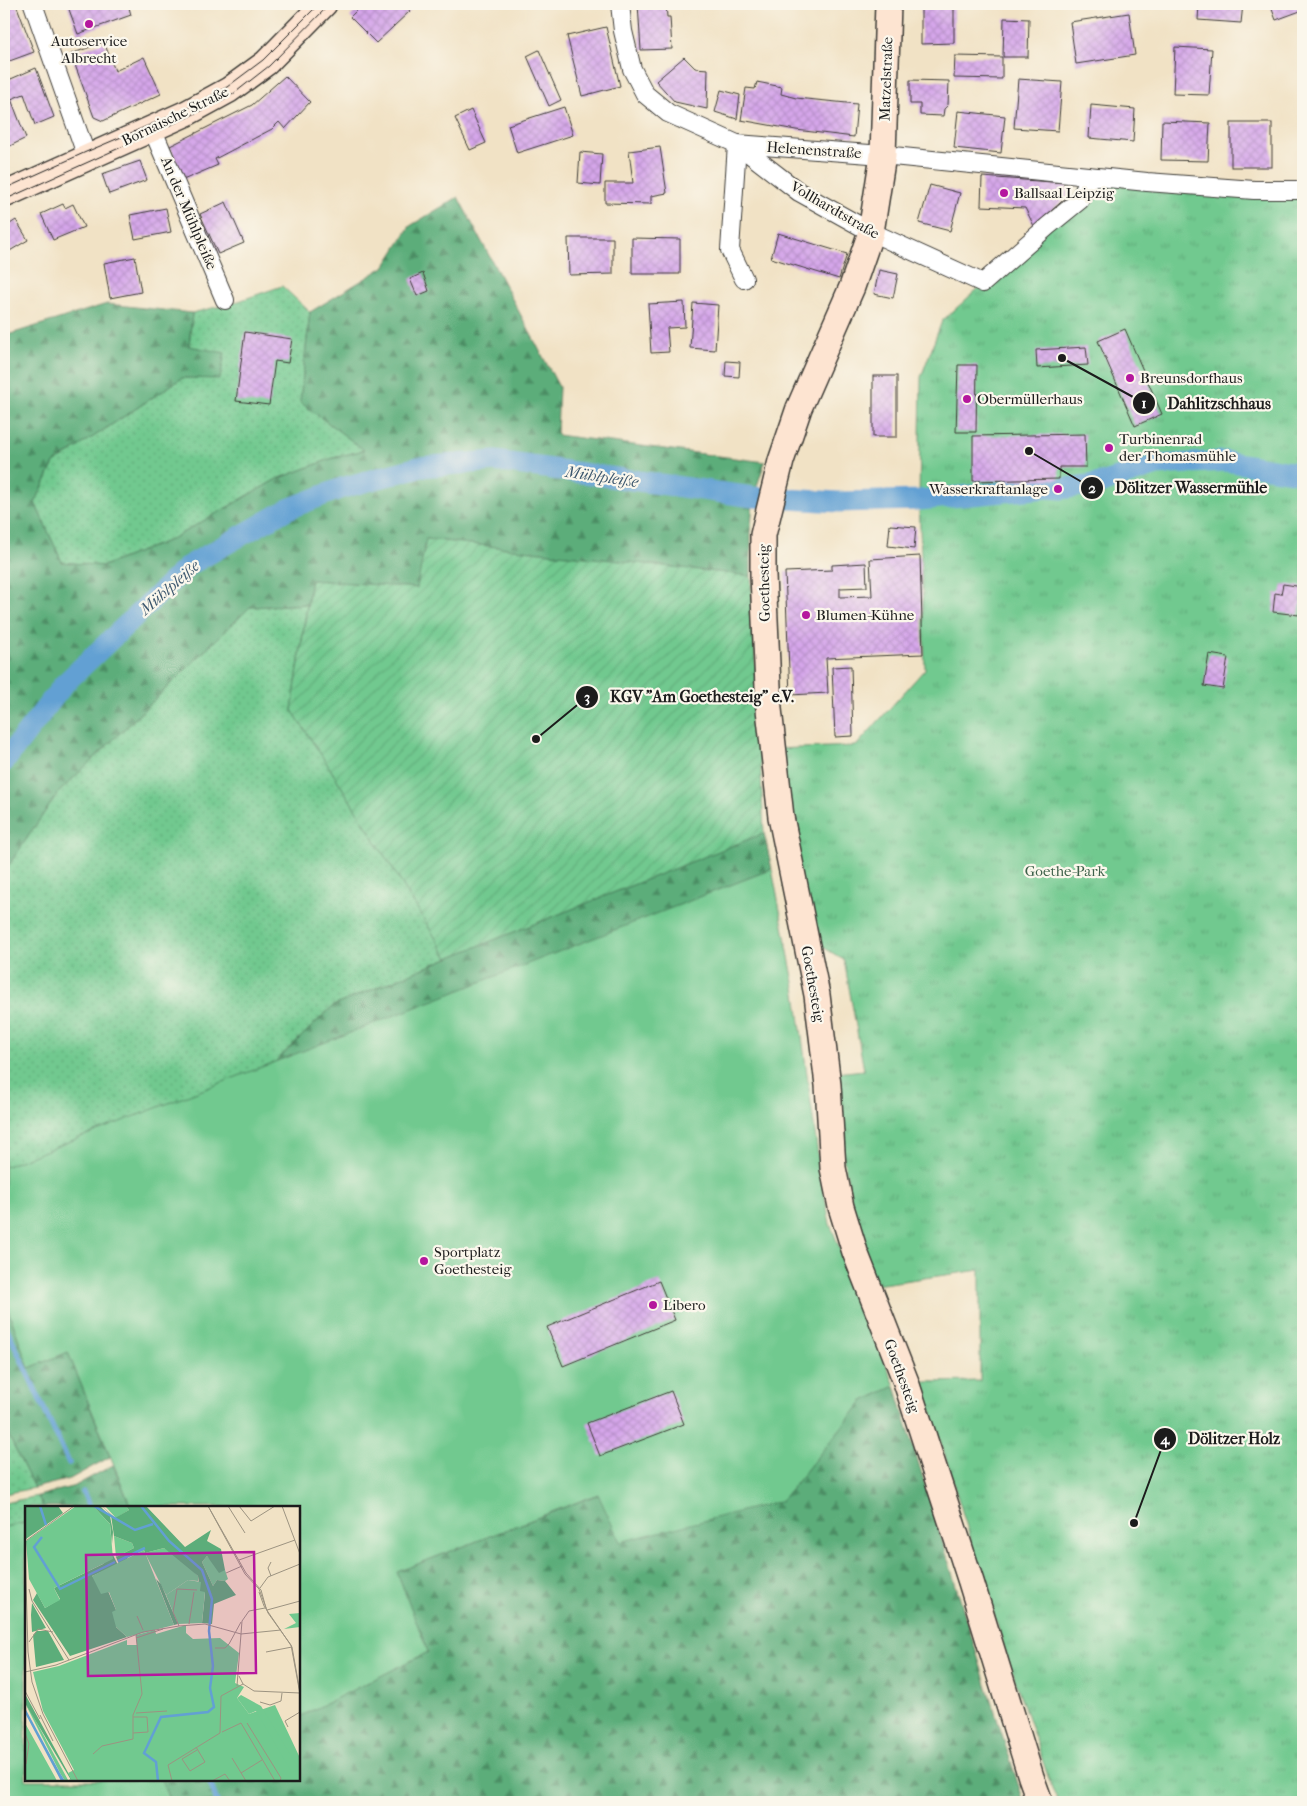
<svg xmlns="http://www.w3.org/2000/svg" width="1307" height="1806" viewBox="0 0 1307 1806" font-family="'IM FELL French Canon',serif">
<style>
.grass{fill:url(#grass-dots);stroke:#467256}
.forest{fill:url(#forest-firs);stroke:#3c644b}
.park{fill:url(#park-tufts);stroke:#467256}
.garden{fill:url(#garden-furrows);stroke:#467256}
.pitch{fill:#71c98f;stroke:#467256}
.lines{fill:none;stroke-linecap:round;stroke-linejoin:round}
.stream{stroke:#62a0d3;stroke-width:5.5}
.canal{stroke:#62a0d3;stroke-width:21}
.building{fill:url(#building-cross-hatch)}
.minor-casing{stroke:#3c3a35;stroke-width:20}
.secondary-casing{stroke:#3c3a35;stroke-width:28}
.minor{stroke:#fff;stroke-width:18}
.secondary{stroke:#fde4d1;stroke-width:25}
.tram{stroke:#1c1c1c;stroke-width:1}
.poi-dot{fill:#b5179e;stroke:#fbf7ec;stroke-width:2}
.labels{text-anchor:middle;stroke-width:4.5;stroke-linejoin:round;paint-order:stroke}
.poi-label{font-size:15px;fill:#1c1c1c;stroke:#fbf7ec;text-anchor:start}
.street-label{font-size:15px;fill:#1c1c1c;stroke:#fbf7ec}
.park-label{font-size:15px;fill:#3e614a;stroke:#fbf7ec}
.water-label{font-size:16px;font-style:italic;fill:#3c576e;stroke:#fbf7ec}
.inset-river{fill:none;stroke:#62a0d3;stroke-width:2.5}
.inset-road{fill:none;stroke:#9c9381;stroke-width:1}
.view{fill:#b5179e;fill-opacity:0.15;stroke:#b5179e;stroke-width:2.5}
.inset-edge{fill:none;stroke:#1c1c1c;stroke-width:2.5}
.leader{fill:none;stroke:#1c1c1c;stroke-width:2}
.callout-dot{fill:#1c1c1c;stroke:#fbf7ec;stroke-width:2}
.mark-label{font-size:15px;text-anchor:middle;font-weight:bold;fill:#fff}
.callout-label{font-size:16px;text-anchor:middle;font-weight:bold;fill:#1c1c1c;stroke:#fbf7ec;stroke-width:4.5;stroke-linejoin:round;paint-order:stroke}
</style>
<defs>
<pattern id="grass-dots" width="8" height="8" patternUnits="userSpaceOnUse" patternTransform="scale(1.25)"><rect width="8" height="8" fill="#71c98f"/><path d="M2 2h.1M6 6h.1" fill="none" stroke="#61ac7b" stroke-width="1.8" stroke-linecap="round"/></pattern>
<pattern id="forest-firs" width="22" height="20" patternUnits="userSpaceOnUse" patternTransform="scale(1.25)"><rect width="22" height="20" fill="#5cad7a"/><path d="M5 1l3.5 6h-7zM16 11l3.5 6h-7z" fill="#4b8c63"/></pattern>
<pattern id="park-tufts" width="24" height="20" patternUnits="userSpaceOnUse" patternTransform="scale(1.25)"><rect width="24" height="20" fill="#71c98f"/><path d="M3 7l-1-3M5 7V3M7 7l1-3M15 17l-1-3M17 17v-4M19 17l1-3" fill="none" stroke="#61ac7b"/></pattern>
<pattern id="garden-furrows" width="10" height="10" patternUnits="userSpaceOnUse" patternTransform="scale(1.25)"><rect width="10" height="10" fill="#71c98f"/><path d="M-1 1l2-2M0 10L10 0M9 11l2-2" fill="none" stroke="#61ac7b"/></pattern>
<pattern id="building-cross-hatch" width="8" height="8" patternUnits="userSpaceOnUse" patternTransform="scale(1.25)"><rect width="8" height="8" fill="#d5a6ea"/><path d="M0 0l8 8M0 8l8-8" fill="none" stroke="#b68ec8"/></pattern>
</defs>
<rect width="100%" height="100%" fill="#fbf7ec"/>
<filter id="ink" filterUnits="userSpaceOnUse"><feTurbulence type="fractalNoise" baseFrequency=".02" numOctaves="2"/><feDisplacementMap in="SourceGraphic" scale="10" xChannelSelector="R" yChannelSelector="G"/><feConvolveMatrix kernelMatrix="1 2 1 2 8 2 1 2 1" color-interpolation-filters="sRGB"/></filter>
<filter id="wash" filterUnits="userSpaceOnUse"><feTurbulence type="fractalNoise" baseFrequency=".0096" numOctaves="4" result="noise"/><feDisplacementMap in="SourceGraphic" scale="20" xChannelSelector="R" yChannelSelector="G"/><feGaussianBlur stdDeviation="1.12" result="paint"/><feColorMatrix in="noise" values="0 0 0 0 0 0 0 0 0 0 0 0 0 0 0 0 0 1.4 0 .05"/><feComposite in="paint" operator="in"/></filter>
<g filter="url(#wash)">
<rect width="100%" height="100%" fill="#f1e2c5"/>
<!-- grass -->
<g class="grass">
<polygon points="282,286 310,312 300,402 365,450 333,458 275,480 170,540 103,566 62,562 35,503 54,463 182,378 220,378 189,346 192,313 233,303"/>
<path d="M 307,604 L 292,710 C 346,791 396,875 448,958 L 333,1006 L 274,1063 L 4,1167 L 4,872 L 57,794 L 250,607 Z"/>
<polygon points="4,1426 34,1488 4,1494"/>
<polygon points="38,1496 43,1507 26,1507 26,1523 4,1527 4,1503"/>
</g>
<!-- forest -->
<g class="forest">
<polygon points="458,197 559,387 557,435 765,462 753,498 751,529 751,576 426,539 418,588 311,580 307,604 250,607 57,794 4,872 4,336 107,304 192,313 189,346 225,353 220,379 182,378 54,463 35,503 62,562 103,566 170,540 275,480 333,458 364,450 300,402 310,312 384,267 410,226"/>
<polygon points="764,833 772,869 274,1063 333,1006 448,958"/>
<polygon points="4,1298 29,1368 68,1352 110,1457 70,1479 34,1488 4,1426"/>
<polygon points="895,1386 990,1697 1024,1802 170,1802 161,1780 299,1780 299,1717 428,1652 397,1572 599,1494 781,1501 863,1401"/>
<polygon points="113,1465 131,1507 43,1507 38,1496 75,1486"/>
</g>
<!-- park -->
<polygon class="park" points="1090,177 1303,190 1303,1802 1059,1802 1052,1788 1009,1663 922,1382 980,1381 980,1270 868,1286 827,1074 864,1070 844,960 805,936 773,749 856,746 925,669 919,500 921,377 942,321 1048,226"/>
<!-- garden -->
<path class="garden" d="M 426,539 L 751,576 L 764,833 L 448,958 C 396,875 346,791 292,710 L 311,580 L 417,588 Z"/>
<!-- pitch -->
<g class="pitch">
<polygon points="772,869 796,993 820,1170 830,1224 895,1386 863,1401 781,1501 620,1542 598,1494 397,1572 428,1652 299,1717 299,1507 131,1507 68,1352 29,1368 4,1298 4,1167"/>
<polygon points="26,1523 26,1780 161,1780 170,1802 4,1802 4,1527"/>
</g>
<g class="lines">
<!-- stream -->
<g class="stream">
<polyline points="4,1322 69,1463"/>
<polyline points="83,1492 90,1507"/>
<polyline points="209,1780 217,1802"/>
</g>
<!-- canal -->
<polyline class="canal" points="4,762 64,684 188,566 288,509 342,488 419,467 495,461 753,497 839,502 919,500 1048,488 1061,489 1102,483 1157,465 1225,461 1303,474"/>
</g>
<g id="blocks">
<!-- building -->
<g class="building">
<polygon points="4,4 16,4 34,52 4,63"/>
<polygon points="67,4 128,4 131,15 78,34"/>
<polygon points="363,4 403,4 410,11 376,43 350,17"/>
<polygon points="638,4 666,4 667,17 670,17 672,49 641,50"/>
<polygon points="835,4 846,4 846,9 835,8"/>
<polygon points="1199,4 1243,4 1241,23 1198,20"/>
<polygon points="1270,4 1303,4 1303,10 1276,20"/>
<polygon points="921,5 954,5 954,43 921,44"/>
<polygon points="1129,13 1135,55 1076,64 1070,22"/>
<polygon points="1004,18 1029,19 1028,57 1003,57"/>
<polygon points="606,27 620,86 582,96 567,36"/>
<polygon points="104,42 115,71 144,57 161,94 103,121 94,117 71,54"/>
<polygon points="1175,47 1212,49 1209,95 1173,94"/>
<polygon points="539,50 561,100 549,106 527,56"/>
<polygon points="955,56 1002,57 1002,79 954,78"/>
<polygon points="684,57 695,68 708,69 707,109 675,102 656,81"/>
<polygon points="36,68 54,117 35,125 24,94 11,99 26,138 6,148 4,141 4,82"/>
<polygon points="285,76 310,102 285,129 279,122 272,129 215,159 218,165 183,180 170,146 252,105"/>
<polygon points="1018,79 1062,82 1058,131 1014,128"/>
<polygon points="910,80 949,81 948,105 944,109 943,116 920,115 920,104 910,104"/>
<polygon points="757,82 782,87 781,94 796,98 857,104 854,137 796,130 741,120 746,88 755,89"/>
<polygon points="721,90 740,95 737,119 715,112"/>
<polygon points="1091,105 1135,109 1133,142 1089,138"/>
<polygon points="564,107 573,135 517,153 508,125"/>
<polygon points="471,110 486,143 470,150 455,118"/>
<polygon points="958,111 1005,116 1001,153 954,148"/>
<polygon points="1162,121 1210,123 1208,161 1161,160"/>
<rect x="1231" y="123" width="41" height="44"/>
<polygon points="660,147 667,193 651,196 651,204 605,203 605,183 633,183 629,151"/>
<polygon points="580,152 602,154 600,185 578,183"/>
<polygon points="140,161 147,180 109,194 102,174"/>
<polygon points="982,177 1066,183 1068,196 1034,226 1025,208 981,206"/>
<polygon points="930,185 960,193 950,231 919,223"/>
<polygon points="226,202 244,243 218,254 200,214"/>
<polygon points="63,204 65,208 73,204 84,227 53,240 41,214"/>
<polygon points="166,208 171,232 135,239 130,215"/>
<polygon points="16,220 28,240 8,252 4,244 4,228"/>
<polygon points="778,233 847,254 839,279 771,258"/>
<polygon points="568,238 613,238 613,274 569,275"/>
<polygon points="632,238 680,239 680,274 632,274"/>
<polygon points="135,257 141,292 110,298 104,263"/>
<polygon points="879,270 898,274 893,298 874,294"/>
<polygon points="423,273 429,291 417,296 410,279"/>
<polygon points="684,302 685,327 667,328 669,352 651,353 648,304"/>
<polygon points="693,303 718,305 715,350 690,348"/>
<polygon points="1125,329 1162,414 1135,426 1098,341"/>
<polygon points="245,332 292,339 288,363 275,361 269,405 236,401"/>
<polygon points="1086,347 1088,365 1037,368 1036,350"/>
<polygon points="726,361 740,362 739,377 725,376"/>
<polygon points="958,365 977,365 976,432 956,432"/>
<rect x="873" y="376" width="24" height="61"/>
<polygon points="1085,434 1086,467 1059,467 1059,479 973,481 973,436"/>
<polygon points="890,525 916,527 914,549 888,546"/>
<polygon points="920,556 923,654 826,658 828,693 790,695 785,572 832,570 832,565 866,563 867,587 840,588 840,597 872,596 870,559"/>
<polygon points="1283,584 1303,587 1299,615 1273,612 1275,593 1281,594"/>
<polygon points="1209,654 1228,657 1223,689 1204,686"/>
<polygon points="851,666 853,736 835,737 832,667"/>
<polygon points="659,1281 675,1320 563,1366 547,1327"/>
<polygon points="671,1391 684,1424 600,1456 587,1423"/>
</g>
</g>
</g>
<g filter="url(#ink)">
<use href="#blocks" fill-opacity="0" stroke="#3c3a35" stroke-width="1"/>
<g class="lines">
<!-- minor casing -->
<g class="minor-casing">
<g id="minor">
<polyline points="33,4 87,157"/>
<polyline points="620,4 623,31 632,69 645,94 668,113 737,144 883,155 1147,182 1254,190 1303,190"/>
<polyline points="152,128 225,300"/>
<polyline points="737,144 799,192 871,232 983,283 1048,226 1080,200 1090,177"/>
<polyline points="737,144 730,250 744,279"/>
</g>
</g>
<!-- secondary casing -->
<g class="secondary-casing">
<g id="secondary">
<polyline points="888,4 883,155 871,232 852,287 799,408 781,461 763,535 763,575 769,709 781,817 817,995 828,1085 833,1168 841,1207 855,1252 906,1382 971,1582 1031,1777 1040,1802"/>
<polyline points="4,195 187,113 229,90 266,63 324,4"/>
</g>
</g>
<!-- minor -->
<use href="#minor" class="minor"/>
<!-- secondary -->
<use href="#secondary" class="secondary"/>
<!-- tram -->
<g class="tram">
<polyline points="4,189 86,152 185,110 227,87 263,60 319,4"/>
<polyline points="4,200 188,117 232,95 269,66 330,4"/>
</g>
</g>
</g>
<!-- markers -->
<g class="poi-dot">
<circle cx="89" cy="24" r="5"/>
<circle cx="1004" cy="193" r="5"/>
<circle cx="1130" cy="378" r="5"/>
<circle cx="967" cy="399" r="5"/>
<circle cx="1109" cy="448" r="5"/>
<circle cx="1058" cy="489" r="5"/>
<circle cx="806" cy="615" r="5"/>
<circle cx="424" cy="1261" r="5"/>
<circle cx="653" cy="1305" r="5"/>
</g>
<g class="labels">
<!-- poi labels -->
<g class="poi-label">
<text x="89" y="46" text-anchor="middle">Autoservice<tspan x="89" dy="17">Albrecht</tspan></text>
<text x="1014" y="198">Ballsaal Leipzig</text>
<text x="1140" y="383">Breunsdorfhaus</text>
<text x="977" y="404">Obermüllerhaus</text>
<text x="1119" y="444">Turbinenrad<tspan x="1119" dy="17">der Thomasmühle</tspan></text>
<text x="1048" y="494" text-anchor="end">Wasserkraftanlage</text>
<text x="816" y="620">Blumen-Kühne</text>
<text x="434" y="1257">Sportplatz<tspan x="434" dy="17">Goethesteig</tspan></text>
<text x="663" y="1310">Libero</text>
</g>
<!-- street labels -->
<g class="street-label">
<text transform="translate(886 79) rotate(-88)" y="5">Matzelstraße</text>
<text transform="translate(175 116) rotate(-26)" y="5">Bornaische Straße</text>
<text transform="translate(814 150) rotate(4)" y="5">Helenenstraße</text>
<text transform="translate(835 210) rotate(30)" y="5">Vollhardtstraße</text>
<text transform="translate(189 213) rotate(67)" y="5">An der Mühlpleiße</text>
<text transform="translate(764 583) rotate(-91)" y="5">Goethesteig</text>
<text transform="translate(813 984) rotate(80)" y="5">Goethesteig</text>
<text transform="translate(902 1376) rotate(70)" y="5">Goethesteig</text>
</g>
<!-- park labels -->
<g class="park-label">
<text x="1065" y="876">Goethe-Park</text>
</g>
<!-- water labels -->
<g class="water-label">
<text transform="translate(602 476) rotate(8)" y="6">Mühlpleiße</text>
<text transform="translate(169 587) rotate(-41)" y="6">Mühlpleiße</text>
</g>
</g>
<!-- overview -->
<g transform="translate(25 1506)">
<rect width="275" height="275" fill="#f1e2c5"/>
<path d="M 80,0 L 101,0 L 104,4 L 91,12 ZM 89,30 L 107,37 L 109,42 L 91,51 ZM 139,42 L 155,52 L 173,70 L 173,75 L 163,74 L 141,89 L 120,47 ZM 182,50 L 194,63 L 200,64 L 203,73 L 200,75 L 192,74 L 188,80 L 177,56 ZM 0,197 L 6,206 L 43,274 L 40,275 L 35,267 Z" fill="#71c98f"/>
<path d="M 0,0 L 33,0 L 38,7 L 1,33 ZM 68,0 L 75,0 L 85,10 L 88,26 L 87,38 L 85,18 ZM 77,0 L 90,12 L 104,4 L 101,0 L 121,0 L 160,41 L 186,24 L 182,35 L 196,43 L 200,64 L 194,67 L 182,50 L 177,56 L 188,80 L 192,74 L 200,75 L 211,89 L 189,98 L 187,118 L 177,117 L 180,87 L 175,86 L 173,70 L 139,42 L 120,47 L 119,44 L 102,51 L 103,54 L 94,58 L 91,51 L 109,42 L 107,37 L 89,30 L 86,9 ZM 87,47 L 93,59 L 67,70 L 83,85 L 91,104 L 91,121 L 102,131 L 45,150 L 8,94 L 12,87 L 20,102 L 35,93 L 29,82 L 78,58 ZM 131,73 L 136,78 L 153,118 L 149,119 ZM 7,97 L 21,122 L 7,126 L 6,109 ZM 12,125 L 23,125 L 39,154 L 11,161 L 8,129 ZM 0,188 L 46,272 L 46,274 L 0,197 Z" fill="#5cad7a"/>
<path d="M 161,119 L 161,127 L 168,133 L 195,132 L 214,147 L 210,177 L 219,181 L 212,192 L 224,208 L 250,199 L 275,252 L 275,275 L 41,275 L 46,273 L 43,267 L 49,264 L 18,205 L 8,166 L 34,160 L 102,134 L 102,139 L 112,139 L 111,129 L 130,124 L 131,128 ZM 0,217 L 30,271 L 32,275 L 0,275 Z" fill="#71c98f"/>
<path d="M 163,74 L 176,76 L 175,85 L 180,86 L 177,117 L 153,118 L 141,89 ZM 275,107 L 275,121 L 259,123 L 271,117 L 264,108 ZM 216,189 L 236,200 L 274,263 L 267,267 L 231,205 L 224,208 L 212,192 Z" fill="#71c98f"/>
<path d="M 51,0 L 68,0 L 85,18 L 88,53 L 29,82 L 35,94 L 20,102 L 4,73 L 1,35 ZM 119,44 L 149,119 L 102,131 L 91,121 L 87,106 L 91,104 L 84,86 L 76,88 L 67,70 Z" fill="#71c98f"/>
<path d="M 0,202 L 35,267 L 40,275 L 36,275 L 0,207 Z" fill="#62a0d3"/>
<path class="inset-river" d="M 15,0 L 21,19M 69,0 L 110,24 L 128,18M 116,0 L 144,35 L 177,64 L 187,93 L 184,125 L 188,160 L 185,182 L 189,201 L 183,206 L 136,211 L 119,247 L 131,256 L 133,275M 17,31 L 9,41 L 35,83 L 90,56M 93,55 L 120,42"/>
<path class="inset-road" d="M 183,0 L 221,67 L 236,84 L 241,102M 183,0 L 220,68 L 234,83 L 243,107 L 266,139 L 275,188M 203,0 L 220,27M 214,0 L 226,15 L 250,0M 257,0 L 275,48M 2,34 L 49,0M 0,41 L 3,146 L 7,176 L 18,208 L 53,275M 214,54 L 270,34M 201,67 L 217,60M 246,70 L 243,62 L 246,56M 235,82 L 243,71 L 275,58M 4,83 L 7,95 L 44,154M 234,86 L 239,100 L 267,141 L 275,186M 242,104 L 275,95M 112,110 L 118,124M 164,118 L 169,86M 154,120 L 148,106 L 152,83 L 172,84M 111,132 L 138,123M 4,136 L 13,123 L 28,126M 204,138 L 216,116M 190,142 L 200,142 L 204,138M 241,146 L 267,141M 0,166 L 31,159 L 118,126 L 154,120 L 180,118 L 216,128 L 256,124M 214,170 L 218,178 L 229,185 L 275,187M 212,180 L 217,115 L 224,105 L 240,102M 0,185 L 15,213M 235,196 L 245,199 L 256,195 L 257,187M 111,207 L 142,205M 15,209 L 28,235M 108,211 L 122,211 L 123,226 L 108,227M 222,217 L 256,272 L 255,275M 263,221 L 260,215 L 275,206M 197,226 L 216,217 L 250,275M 0,227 L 4,238 L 1,258M 171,241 L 180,256 L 165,265 L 157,253 L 172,244M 68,248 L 77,240 L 108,233 L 108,209 L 117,188 L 111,129M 207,252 L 221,275M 216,267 L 237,254M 147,275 L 143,259 L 195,227 L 196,190 L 218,178M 187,275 L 200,268 L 205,275"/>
<path class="view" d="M 229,46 L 231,167 L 63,170 L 61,49 Z"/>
<rect width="275" height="275" class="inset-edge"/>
</g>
<!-- callouts -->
<path class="leader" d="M1062 358L1144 403M1029 451L1092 488M536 739L587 697M1134 1523L1165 1439"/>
<g class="callout-dot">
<circle cx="1062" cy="358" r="5"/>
<circle cx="1029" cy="451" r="5"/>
<circle cx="536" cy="739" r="5"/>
<circle cx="1134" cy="1523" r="5"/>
<circle cx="1144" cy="403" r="12"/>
<circle cx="1092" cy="488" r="12"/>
<circle cx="587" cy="697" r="12"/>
<circle cx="1165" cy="1439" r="12"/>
</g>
<g class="mark-label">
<text x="1144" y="408">1</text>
<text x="1092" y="493">2</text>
<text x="587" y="702">3</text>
<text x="1165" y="1444">4</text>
</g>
<g class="callout-label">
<text x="1219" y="409">Dahlitzschhaus</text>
<text x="1191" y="493">Dölitzer Wassermühle</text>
<text x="702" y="702">KGV "Am Goethesteig" e.V.</text>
<text x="1234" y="1444">Dölitzer Holz</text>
</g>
<!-- margin -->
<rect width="1307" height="1806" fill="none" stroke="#fbf7ec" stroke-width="20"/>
</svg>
